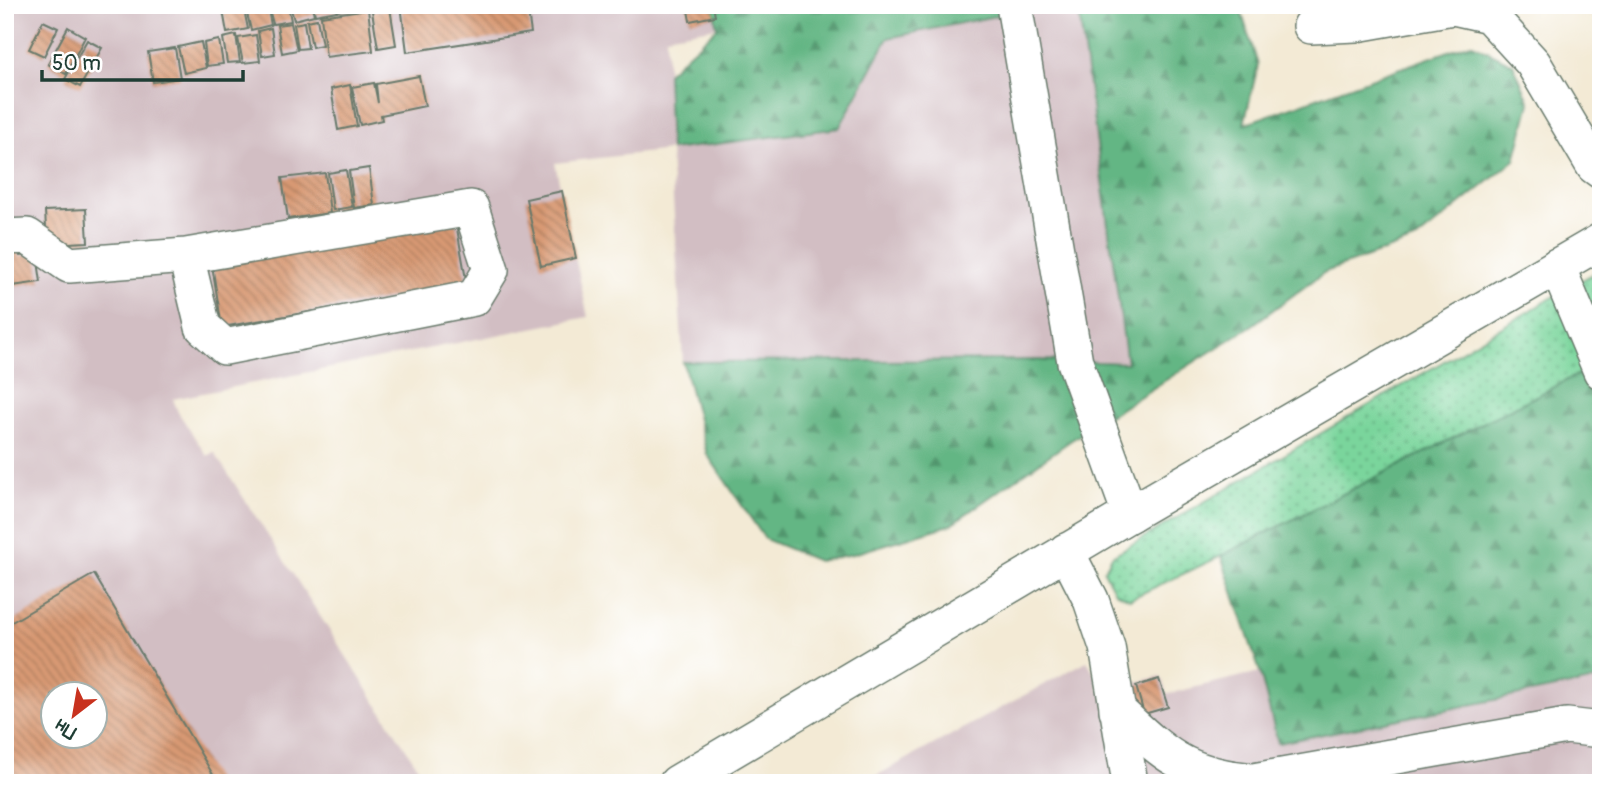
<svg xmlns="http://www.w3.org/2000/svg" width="1606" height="788" viewBox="0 0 1606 788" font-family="Pangolin,sans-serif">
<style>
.industrial{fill:#d2bec3;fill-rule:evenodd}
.green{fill:url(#green-dots);stroke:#4c8968;stroke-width:2}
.forest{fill:url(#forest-firs);stroke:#417a5c;stroke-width:2}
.building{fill:url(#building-back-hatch);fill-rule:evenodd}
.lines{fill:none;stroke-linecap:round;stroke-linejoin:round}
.minor-casing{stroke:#697a6c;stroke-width:38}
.minor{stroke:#fff;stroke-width:35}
</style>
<defs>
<pattern id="green-dots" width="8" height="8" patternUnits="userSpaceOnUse" patternTransform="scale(1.75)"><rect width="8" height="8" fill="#7ad59c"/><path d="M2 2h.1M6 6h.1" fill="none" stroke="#63ae80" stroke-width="1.8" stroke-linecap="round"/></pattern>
<pattern id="forest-firs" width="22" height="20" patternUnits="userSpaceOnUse" patternTransform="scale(1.75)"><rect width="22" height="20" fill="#63b684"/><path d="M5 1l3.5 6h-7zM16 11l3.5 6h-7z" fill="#51956d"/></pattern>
<pattern id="building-back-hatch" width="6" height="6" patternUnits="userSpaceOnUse" patternTransform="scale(1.75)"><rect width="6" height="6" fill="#d89973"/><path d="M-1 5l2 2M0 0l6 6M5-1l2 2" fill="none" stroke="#af7e5f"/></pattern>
</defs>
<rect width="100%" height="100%" fill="#fff"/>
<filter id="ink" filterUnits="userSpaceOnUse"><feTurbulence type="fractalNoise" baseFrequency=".0143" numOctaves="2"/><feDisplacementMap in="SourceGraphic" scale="14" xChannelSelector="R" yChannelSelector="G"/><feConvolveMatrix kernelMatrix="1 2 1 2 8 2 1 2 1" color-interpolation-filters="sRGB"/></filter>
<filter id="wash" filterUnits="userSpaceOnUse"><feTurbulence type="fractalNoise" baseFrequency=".00686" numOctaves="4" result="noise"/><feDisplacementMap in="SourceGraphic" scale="28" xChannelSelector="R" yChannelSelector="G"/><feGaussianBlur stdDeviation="1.57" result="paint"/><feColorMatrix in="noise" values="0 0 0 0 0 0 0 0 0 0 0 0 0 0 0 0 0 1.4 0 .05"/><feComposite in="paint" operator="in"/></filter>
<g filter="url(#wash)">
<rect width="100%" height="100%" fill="#f3ead5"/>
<!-- industrial -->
<g class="industrial">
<path d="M 5,5 L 713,5 L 717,27 L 666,36 L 670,149 L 839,128 L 888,38 L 1049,5 L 1078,5 L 1128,363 L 1037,360 L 683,362 L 670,150 L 555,163 L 588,317 L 173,399 L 178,412 L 207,456 L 214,452 L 428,783 L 5,783 ZM 52,694 L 94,694 L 94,736 L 52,736 Z"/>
<polygon points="1087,661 1097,677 1099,692 1161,676 1167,694 1260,672 1279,743 1601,679 1601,783 863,783"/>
</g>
<!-- green -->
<polygon class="green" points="1601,269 1601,363 1221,556 1130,599 1115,592 1104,571 1112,556"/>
<!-- forest -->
<g class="forest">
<polygon points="713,5 1049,5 888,38 839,128 670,150 667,73 717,28"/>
<polygon points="1078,5 1238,5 1241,11 1258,65 1244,124 1471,43 1513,64 1530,103 1515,160 1417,239 1325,272 1251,326 1070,441 950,525 853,554 818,561 765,539 707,454 683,362 1037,360 1127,363"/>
<polygon points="1601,363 1601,679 1278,743 1260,672 1221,556"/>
</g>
<g id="blocks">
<!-- building -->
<g class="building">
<polygon points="222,5 243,5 248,29 227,33"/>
<polygon points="245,5 267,5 271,25 251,30"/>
<polygon points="268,5 288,5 291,21 273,24"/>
<polygon points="290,5 312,5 314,15 294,20"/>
<polygon points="313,5 364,5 364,6 315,15"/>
<polygon points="401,5 527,5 531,33 407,52"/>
<polygon points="687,5 713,5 715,16 690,21"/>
<polygon points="390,8 396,45 378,48 372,11"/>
<polygon points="368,9 373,51 326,57 321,16"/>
<polygon points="317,19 322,45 312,47 307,21"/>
<polygon points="43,21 58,28 44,56 29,49"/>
<polygon points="304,22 308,48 298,49 294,24"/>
<polygon points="291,23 297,50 282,53 277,25"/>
<polygon points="68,27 85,37 66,74 48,64"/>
<polygon points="271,28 275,54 262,56 258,31"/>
<polygon points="236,35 240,62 227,63 223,38"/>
<polygon points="256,35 260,61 243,63 238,38"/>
<polygon points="87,40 102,48 80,87 65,79"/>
<polygon points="219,40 223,64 207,66 204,43"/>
<polygon points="201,42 206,68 184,73 178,47"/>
<polygon points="175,48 180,78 153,82 148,52"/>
<polygon points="419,76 425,106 381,115 382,120 360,125 352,87 374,83 378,103 376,84"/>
<polygon points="350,85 357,126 338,130 331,89"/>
<polygon points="369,168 374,205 354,208 349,171"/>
<polygon points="346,170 352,207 333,210 328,173"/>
<polygon points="325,173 330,213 288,219 282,178"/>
<polygon points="5,186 9,186 14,227 5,228"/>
<polygon points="562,191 576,258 541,266 526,199"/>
<polygon points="86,209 88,242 47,244 45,211"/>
<polygon points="456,223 467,285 222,327 212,265"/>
<polygon points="18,241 20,256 37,254 41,282 5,287 5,242"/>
<path d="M 94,574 L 218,783 L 5,783 L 5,626 ZM 52,694 L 94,694 L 94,736 L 52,736 Z"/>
<polygon points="1159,679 1168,707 1144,714 1136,686"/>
</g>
</g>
</g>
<g filter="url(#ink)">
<use href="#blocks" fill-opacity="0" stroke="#697a6c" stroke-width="2"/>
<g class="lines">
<!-- minor casing -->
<g class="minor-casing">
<g id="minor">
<polyline points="1014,5 1075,362 1130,514"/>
<polyline points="1311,26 1356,24 1453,7 1489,15 1533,63 1594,166 1601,171"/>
<polyline points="5,237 27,236 69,265 186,256 471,208 491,270 474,298 225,347 203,327 186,256"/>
<polyline points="1557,266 1601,371"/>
<polyline points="1066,551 1091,600 1107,647 1130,783"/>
<path d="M 1117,710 C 1162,752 1182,773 1245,780"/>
<polyline points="677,783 1130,514 1601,241"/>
<polyline points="1242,783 1567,726 1601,730"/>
</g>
</g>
<!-- minor -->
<use href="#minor" class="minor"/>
</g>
</g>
<!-- margin -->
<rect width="1606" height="788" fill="none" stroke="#fff" stroke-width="28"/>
<!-- north arrow -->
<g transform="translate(74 715) rotate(211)"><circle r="33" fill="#ffffff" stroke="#a5b1ae" stroke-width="2"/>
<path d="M0-5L12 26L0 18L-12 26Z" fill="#c8321e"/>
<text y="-10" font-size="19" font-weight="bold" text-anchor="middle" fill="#1f3d34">Пн</text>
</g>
<!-- scale -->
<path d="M42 70v10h201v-10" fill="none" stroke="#1f3d34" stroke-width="3.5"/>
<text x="52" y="70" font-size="21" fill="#1f3d34" stroke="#ffffff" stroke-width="5" paint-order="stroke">50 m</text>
</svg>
